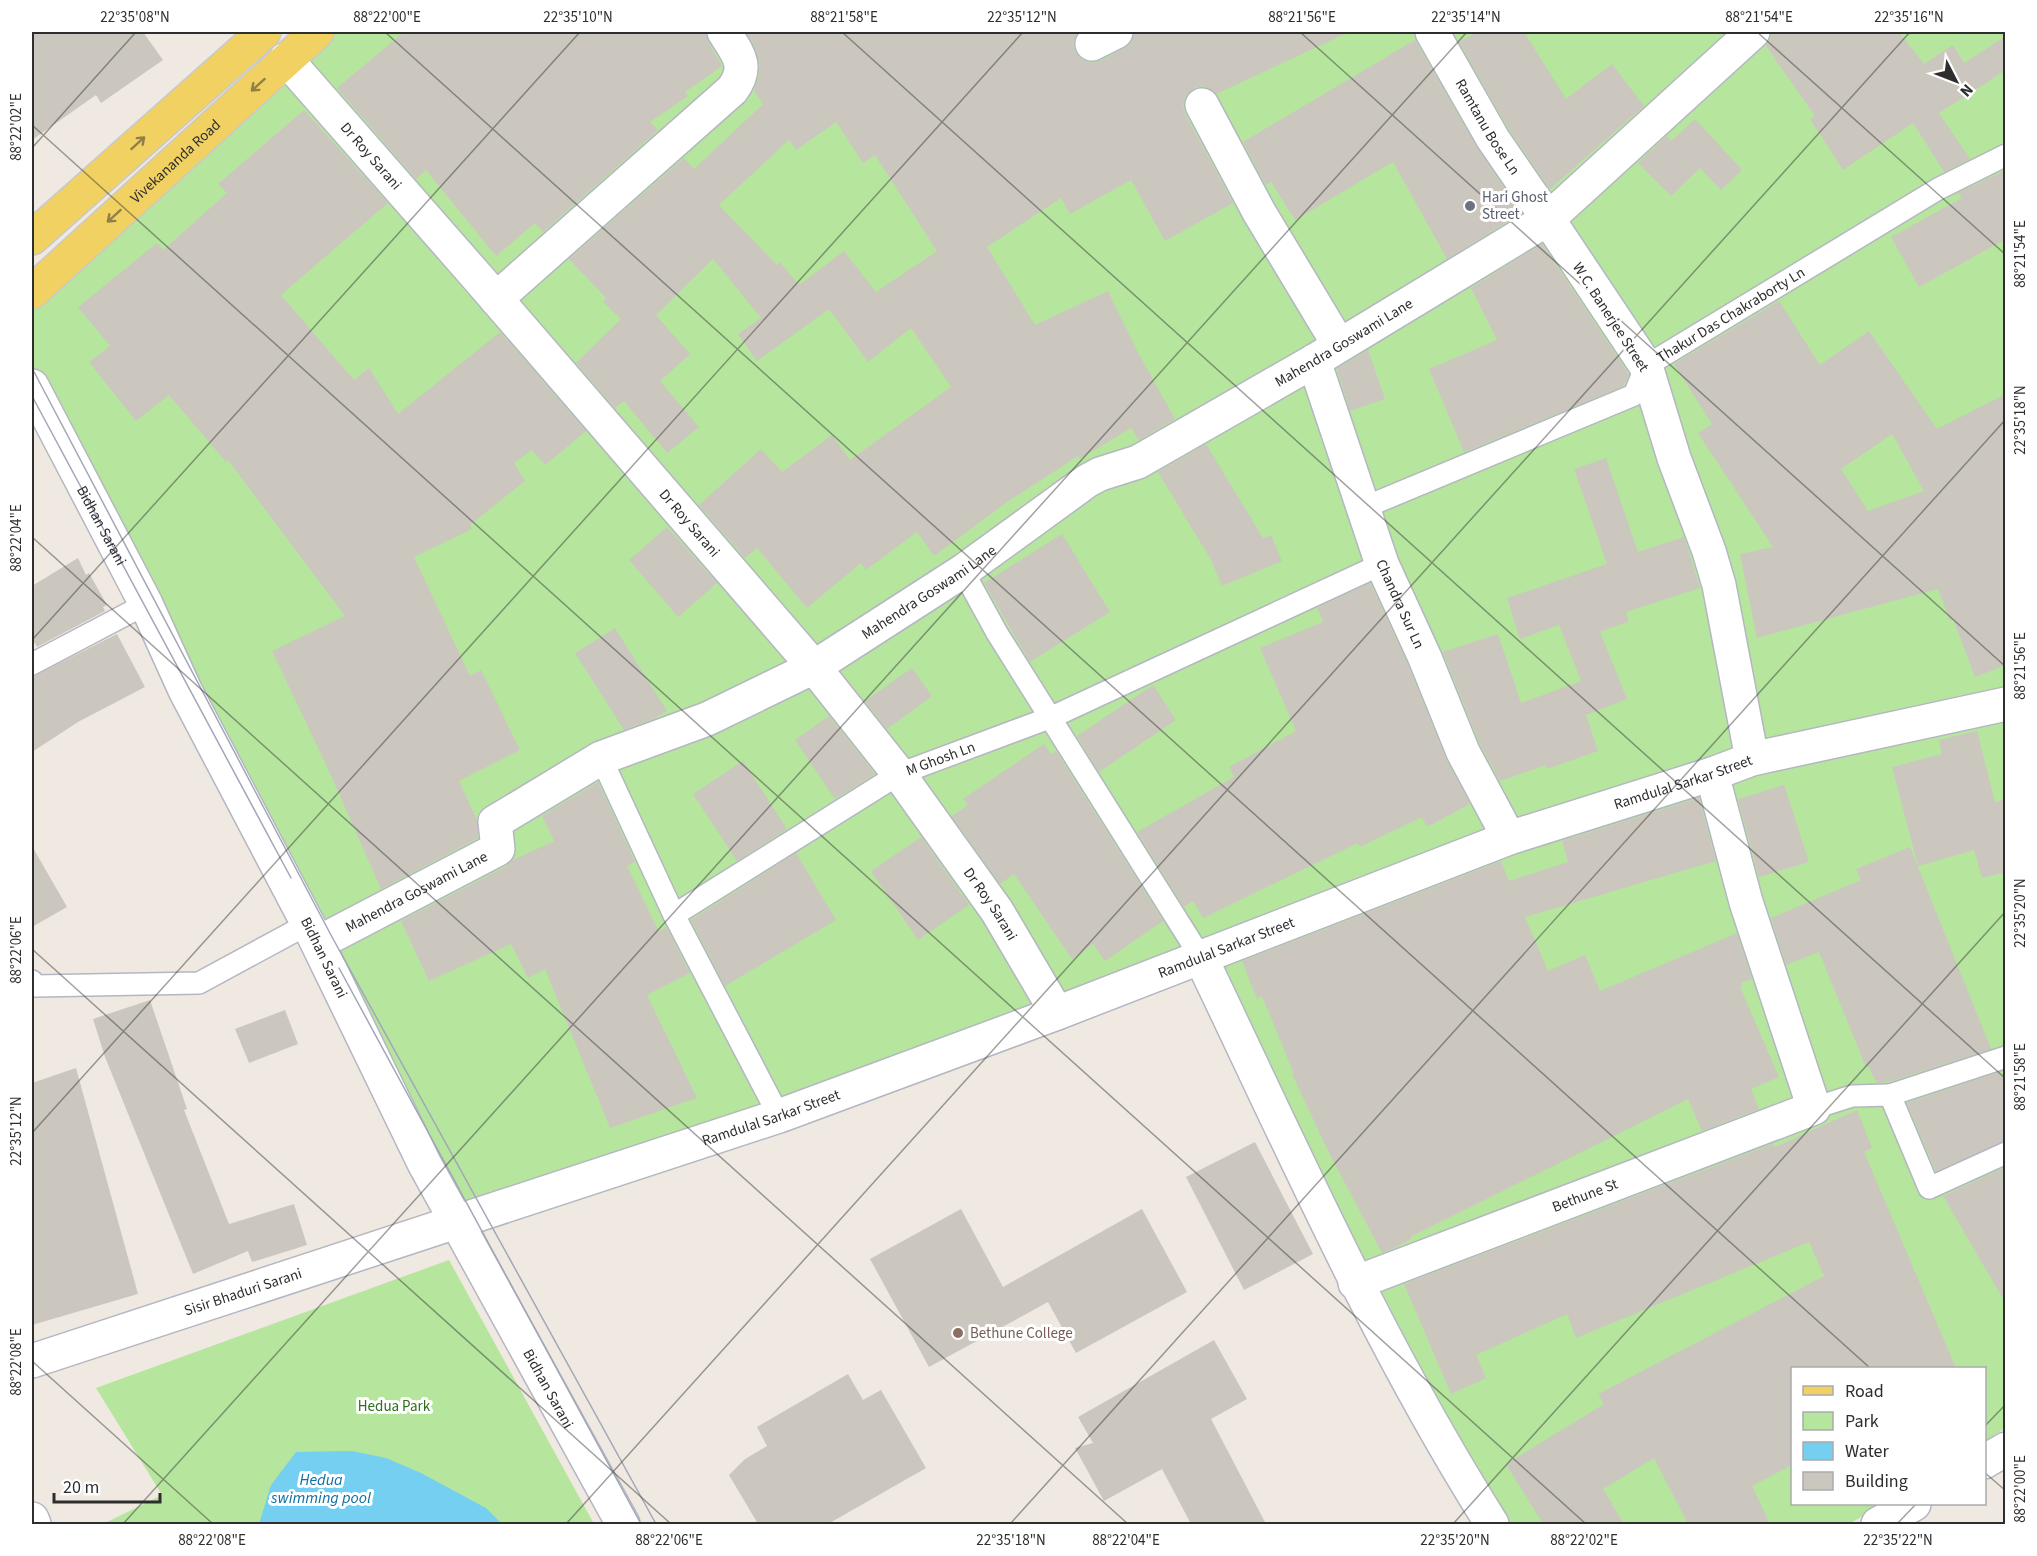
<svg xmlns="http://www.w3.org/2000/svg" width="2037" height="1556" viewBox="0 0 2037 1556" font-family="'Source Sans 3',sans-serif">
<style>
.green{fill:#b6e59e}
.water{fill:#75cff0}
.building{fill:#cbc7bf;fill-rule:evenodd}
.lines{fill:none;stroke-linecap:round;stroke-linejoin:round}
.lane-casing{stroke:#b4b7c1;stroke-width:24}
.street-casing{stroke:#b4b7c1;stroke-width:36}
.secondary-casing{stroke:#b4b7c1;stroke-width:36}
.primary-casing{stroke:#c9c9c9;stroke-width:36}
.lane{stroke:#fff;stroke-width:21}
.street{stroke:#fff;stroke-width:33}
.secondary{stroke:#fff;stroke-width:33}
.primary{stroke:#f2d163;stroke-width:33}
.tram{stroke:#a3a6b8;stroke-width:1.5}
.oneway{stroke:#908048}
.ticks{fill:none;stroke:#2e2e2e;stroke-width:1.5;stroke-opacity:0.45}
.worship-dot{fill:#6b7280;stroke:#fff;stroke-width:2}
.education-dot{fill:#8d6e63;stroke:#fff;stroke-width:2}
.labels{text-anchor:middle;stroke-width:6;stroke-linejoin:round;paint-order:stroke}
.street-label{font-size:15px;fill:#2e2e2e;stroke:#fff}
.worship-label{font-size:15px;fill:#5b616d;stroke:#fff;text-anchor:start}
.education-label{font-size:15px;fill:#785e54;stroke:#fff;text-anchor:start}
.park-label{font-size:15px;fill:#2c6e1b;stroke:#fff}
.water-label{font-size:16px;font-style:italic;fill:#0d6fa3;stroke:#fff}
.neatline{fill:none;stroke:#2e2e2e;stroke-width:2}
.ticks-label{font-size:15px;text-anchor:middle;fill:#2e2e2e}
</style>
<rect width="100%" height="100%" fill="#efe9e1"/>
<!-- green -->
<g class="green">
<polygon points="309,32 2005,32 2005,1428 1985,1441 1984,1368 1792,1368 1792,1504 1883,1504 1849,1524 1506,1524 1193,952 456,1219 32,410 32,271"/>
<polygon points="449,1260 594,1524 103,1524 162,1495 96,1388"/>
</g>
<!-- water -->
<polygon class="water" points="352,1451 386,1458 421,1473 486,1508 502,1524 259,1524 271,1485 296,1452"/>
<!-- building -->
<g class="building">
<polygon points="32,32 143,32 163,60 101,103 96,95 32,140"/>
<polygon points="404,32 706,32 708,42 722,66 685,92 688,96 650,122 658,130 543,232 535,223 496,256 426,170 416,179 337,88"/>
<path d="M 746,32 L 1079,32 L 1073,42 L 1075,52 L 1082,60 L 1091,63 L 1100,61 L 1125,48 L 1132,42 L 1134,32 L 1349,32 L 1216,94 L 1211,89 L 1202,86 L 1194,88 L 1186,95 L 1183,104 L 1185,114 L 1233,203 L 1165,241 L 1131,180 L 1070,214 L 1061,198 L 987,247 L 1035,325 L 1108,291 L 1137,351 L 1175,419 L 1139,440 L 1131,428 L 1080,459 L 1078,456 L 1007,502 L 934,556 L 917,532 L 866,570 L 861,563 L 807,608 L 757,548 L 745,558 L 699,505 L 761,449 L 782,472 L 832,435 L 850,460 L 951,387 L 911,328 L 868,362 L 829,309 L 757,361 L 738,334 L 761,318 L 713,259 L 656,315 L 690,354 L 660,381 L 699,427 L 667,453 L 624,401 L 615,408 L 576,363 L 621,319 L 603,302 L 606,298 L 569,259 L 684,158 L 694,169 L 763,104 L 754,91 L 759,76 L 760,64 L 755,47 ZM 836,122 L 863,163 L 875,155 L 937,251 L 876,292 L 844,251 L 799,285 L 780,262 L 777,265 L 719,205 L 789,140 L 796,150 Z"/>
<polygon points="1477,32 1524,32 1566,99 1612,64 1644,106 1550,189 1509,129 1459,42"/>
<polygon points="1771,32 1899,32 1924,64 1953,45 1964,63 2006,36 2006,70 1939,113 1970,159 1944,172 1913,123 1843,170 1810,119 1815,116 1766,46 1771,38"/>
<polygon points="1415,40 1477,148 1521,213 1447,259 1393,162 1295,220 1271,182 1266,185 1243,142"/>
<polygon points="304,110 388,203 281,295 354,380 369,368 398,414 500,332 586,431 545,465 532,450 514,463 525,481 470,525 472,529 414,557 470,676 481,670 520,750 459,781 477,820 478,838 381,889 329,771 272,651 345,616 228,460 226,462 169,395 136,421 89,362 110,346 78,307 157,243 163,250 227,193 218,184"/>
<polygon points="1695,119 1742,170 1721,190 1700,168 1671,196 1638,163 1667,136 1671,141"/>
<polygon points="2006,170 2006,239 1919,287 1891,237 1962,198 1958,193"/>
<polygon points="1542,244 1629,375 1624,385 1619,388 1464,452 1429,369 1497,340 1471,288"/>
<path d="M 1779,301 L 1820,365 L 1869,331 L 1937,429 L 2006,394 L 2006,665 L 1975,677 L 1953,619 L 1950,621 L 1938,589 L 1757,638 L 1740,554 L 1773,547 L 1698,433 L 1712,424 L 1674,364 ZM 1892,434 L 1924,491 L 1868,511 L 1841,469 Z"/>
<polygon points="1368,350 1385,399 1350,411 1337,369"/>
<polygon points="1206,444 1263,538 1271,535 1282,561 1222,586 1211,560 1158,472"/>
<polygon points="1606,458 1638,552 1684,537 1700,588 1626,612 1629,621 1600,632 1627,699 1586,715 1598,751 1547,769 1546,765 1500,781 1480,744 1443,652 1498,634 1521,703 1581,681 1559,625 1520,639 1507,598 1607,564 1574,469"/>
<polygon points="667,527 717,583 678,617 629,560"/>
<polygon points="1062,534 1110,612 1030,662 984,583"/>
<polygon points="78,558 86,575 89,573 107,605 103,607 105,611 37,647 32,638 32,586"/>
<polygon points="1370,583 1408,665 1446,759 1470,804 1427,827 1422,817 1360,847 1358,843 1203,918 1193,901 1184,907 1137,832 1234,777 1229,767 1296,731 1260,648 1323,622 1317,608"/>
<polygon points="615,628 667,711 655,718 624,730 575,653"/>
<polygon points="117,634 145,687 78,722 32,752 32,677"/>
<polygon points="912,668 932,696 887,729 865,701"/>
<polygon points="1153,685 1176,720 1099,772 1077,736"/>
<polygon points="829,716 875,774 835,799 795,740"/>
<polygon points="1977,731 1995,802 2006,799 2006,872 1982,878 1974,850 1918,866 1892,767 1942,754 1939,740"/>
<polygon points="1044,744 1051,754 1056,751 1163,921 1105,961 1093,944 1072,959 1014,874 1000,884 952,816 968,805 963,799"/>
<polygon points="743,761 787,829 737,861 693,794"/>
<polygon points="598,782 635,862 627,866 659,932 666,927 690,973 647,995 697,1098 610,1128 545,969 528,978 511,944 429,981 401,921 507,866 511,861 554,841 542,816"/>
<polygon points="1784,785 1809,862 1759,877 1738,799"/>
<polygon points="1699,798 1716,861 1525,917 1548,971 1585,955 1600,991 1737,933 1752,979 1741,983 1743,986 1740,987 1779,1077 1751,1089 1759,1109 1702,1131 1688,1099 1410,1237 1411,1239 1396,1247 1382,1253 1328,1151 1292,1074 1294,1074 1262,996 1257,999 1242,961 1501,861 1509,881 1568,862 1562,841"/>
<polygon points="921,837 969,905 918,940 871,871"/>
<polygon points="32,846 67,907 32,927"/>
<polygon points="1910,847 1991,1049 1888,1082 1877,1083 1868,1066 1866,1067 1819,952 1786,965 1771,918 1861,880 1856,869"/>
<polygon points="796,853 836,920 725,986 691,920"/>
<polygon points="150,1000 187,1109 184,1110 229,1224 294,1204 307,1245 252,1262 248,1251 193,1274 105,1057 93,1019"/>
<polygon points="285,1010 298,1044 249,1063 235,1029"/>
<polygon points="76,1068 138,1294 32,1325 32,1083"/>
<polygon points="2000,1072 2006,1086 2006,1141 1936,1171 1907,1103"/>
<polygon points="1857,1110 1872,1148 1864,1152 1956,1368 1792,1368 1792,1465 1752,1486 1770,1524 1688,1524 1654,1458 1603,1489 1624,1524 1543,1524 1506,1464 1604,1404 1598,1394 1824,1276 1809,1242 1576,1338 1567,1314 1476,1355 1486,1378 1451,1394 1404,1284 1773,1144 1775,1147"/>
<polygon points="1255,1142 1313,1254 1244,1290 1186,1177"/>
<polygon points="2006,1167 2006,1304 1943,1196"/>
<polygon points="961,1209 1003,1287 1142,1209 1187,1292 1076,1353 1048,1302 929,1367 870,1259"/>
<polygon points="1214,1340 1247,1399 1211,1419 1266,1524 1191,1524 1162,1469 1104,1501 1075,1448 1093,1443 1078,1417"/>
<polygon points="848,1374 863,1400 881,1390 926,1468 828,1524 758,1524 729,1475 745,1459 767,1446 757,1427"/>
</g>
<g class="lines">
<!-- lane casing -->
<g class="lane-casing">
<g id="lane">
<path id="s1" d="M 1363,508 L 1634,395 L 1646,366 L 1938,189 L 2006,155"/>
<polyline points="963,571 997,633 1200,956"/>
<polyline points="32,664 146,604"/>
<path id="s2" d="M 601,758 L 674,915 L 899,774 L 1052,717 L 1382,564"/>
<polyline points="674,915 779,1116"/>
<polyline points="32,981 35,986 199,983 308,924"/>
<polyline points="1890,1095 2006,1057"/>
<polyline points="1814,1108 1852,1096 1890,1095 1929,1188 2006,1153"/>
</g>
</g>
<!-- street casing -->
<g class="street-casing">
<g id="street">
<polyline points="1092,44 1116,32"/>
<polyline points="1202,105 1259,212 1339,345"/>
<path d="M 496,299 L 732,90 C 750,66 738,54 724,32"/>
<path id="s3" d="M 1314,361 L 1382,564 L 1425,658 L 1463,752 L 1509,838"/>
<path id="s4" d="M 318,943 L 498,849 L 495,822 L 601,758 L 707,719 L 814,667 L 963,571 L 1087,481 L 1100,474 L 1138,462 L 1314,361 L 1548,219"/>
<path d="M 1200,956 C 1292,1148 1378,1344 1492,1524"/>
<path id="s5" d="M 1355,1283 L 1814,1108 L 1746,902 L 1712,774"/>
<polyline points="32,1519 34,1524"/>
</g>
</g>
<!-- secondary casing -->
<g class="secondary-casing">
<g id="secondary">
<path id="s6" d="M 1432,32 L 1493,139 L 1548,219"/>
<path id="s7" d="M 286,59 L 479,279 L 814,667 L 899,774 L 997,911 L 1057,1013"/>
<path id="s8" d="M 32,386 L 146,604 L 185,690 L 308,924 L 424,1163 L 623,1524"/>
<polyline points="1752,759 1719,585 1709,551 1674,458 1646,366 1548,219 1753,32"/>
<path id="s9" d="M 32,1361 L 779,1116 L 1057,1013 L 1509,838 L 1712,774 L 1752,759 L 2006,704"/>
<polyline points="1984,1462 2006,1449"/>
<polyline points="1878,1524 1914,1504"/>
</g>
</g>
<!-- primary casing -->
<g class="primary-casing">
<g id="primary">
<polyline points="32,238 264,32"/>
<path id="s10" d="M 32,292 L 317,32"/>
</g>
</g>
<!-- lane -->
<use href="#lane" class="lane"/>
<!-- street -->
<use href="#street" class="street"/>
<!-- secondary -->
<use href="#secondary" class="secondary"/>
<!-- primary -->
<use href="#primary" class="primary"/>
<!-- tram -->
<g class="tram">
<polyline points="32,368 332,937 656,1524"/>
<path id="s11" d="M 32,396 L 291,878"/>
<polyline points="339,968 641,1524"/>
</g>
</g>
<!-- one-way arrows -->
<defs><path id="oneway-shaft" d="M-6 0H5M1.5-3L5.5 0L1.5 3" fill="none" stroke-width="1.6" stroke-linecap="round" stroke-linejoin="round" transform="scale(1.5)"/></defs>
<g class="oneway">
<use href="#oneway-shaft" transform="translate(258 85) rotate(138)"/>
<use href="#oneway-shaft" transform="translate(138 143) rotate(-42)"/>
<use href="#oneway-shaft" transform="translate(114 216) rotate(138)"/>
</g>
<!-- ticks -->
<path class="ticks" d="M 385,32 L 1870,1368M 842,32 L 2006,1079M 1300,32 L 2006,667M 1757,32 L 2006,255M 32,125 L 1586,1524M 32,148 L 136,32M 32,537 L 1128,1524M 32,640 L 580,32M 32,949 L 671,1524M 32,1133 L 1023,32M 32,1361 L 213,1524M 1984,1427 L 2006,1404M 1984,1472 L 2006,1491M 123,1524 L 1467,32M 566,1524 L 1910,32M 1010,1524 L 2006,419M 1453,1524 L 2006,911M 1897,1524 L 1916,1504"/>
<!-- markers -->
<circle class="worship-dot" cx="1470" cy="206" r="6"/>
<circle class="education-dot" cx="958" cy="1333" r="6"/>
<g class="labels">
<!-- street labels -->
<g class="street-label">
<text dy="5" stroke="none"><textPath href="#s6" startOffset="110">Ramtanu Bose Ln</textPath></text>
<text dy="5" stroke="none"><textPath href="#s7" startOffset="129">Dr Roy Sarani</textPath></text>
<text dy="5" stroke="none"><textPath href="#s10" startOffset="194">Vivekananda Road</textPath></text>
<text dy="5" stroke="none"><textPath href="#s1" startOffset="424">Thakur Das Chakraborty Ln</textPath></text>
<text transform="translate(1611 317) rotate(57)" y="5">W.C. Banerjee Street</text>
<text dy="5" stroke="none"><textPath href="#s4" startOffset="1209">Mahendra Goswami Lane</textPath></text>
<text dy="5" stroke="none"><textPath href="#s7" startOffset="615">Dr Roy Sarani</textPath></text>
<text dy="5" stroke="none"><textPath href="#s11" startOffset="147">Bidhan Sarani</textPath></text>
<text dy="5" stroke="none"><textPath href="#s4" startOffset="723">Mahendra Goswami Lane</textPath></text>
<text dy="5" stroke="none"><textPath href="#s3" startOffset="258">Chandra Sur Ln</textPath></text>
<text dy="5" stroke="none"><textPath href="#s2" startOffset="483">M Ghosh Ln</textPath></text>
<text dy="5" stroke="none"><textPath href="#s9" startOffset="1750">Ramdulal Sarkar Street</textPath></text>
<text dy="5" stroke="none"><textPath href="#s4" startOffset="111">Mahendra Goswami Lane</textPath></text>
<text dy="5" stroke="none"><textPath href="#s7" startOffset="1101">Dr Roy Sarani</textPath></text>
<text dy="5" stroke="none"><textPath href="#s9" startOffset="1264">Ramdulal Sarkar Street</textPath></text>
<text dy="5" stroke="none"><textPath href="#s8" startOffset="642">Bidhan Sarani</textPath></text>
<text dy="5" stroke="none"><textPath href="#s9" startOffset="778">Ramdulal Sarkar Street</textPath></text>
<text dy="5" stroke="none"><textPath href="#s5" startOffset="246">Bethune St</textPath></text>
<text dy="5" stroke="none"><textPath href="#s9" startOffset="222">Sisir Bhaduri Sarani</textPath></text>
<text dy="5" stroke="none"><textPath href="#s8" startOffset="1128">Bidhan Sarani</textPath></text>
</g>
<!-- worship labels -->
<g class="worship-label">
<text x="1482" y="202">Hari Ghost<tspan x="1482" dy="17">Street</tspan></text>
</g>
<!-- education labels -->
<g class="education-label">
<text x="970" y="1338">Bethune College</text>
</g>
<!-- park labels -->
<g class="park-label">
<text x="394" y="1411">Hedua Park</text>
</g>
<!-- water labels -->
<g class="water-label">
<text x="321" y="1485">Hedua<tspan x="321" dy="18">swimming pool</tspan></text>
</g>
</g>
<!-- border -->
<rect width="2037" height="1556" fill="none" stroke="#ffffff" stroke-width="66"/>
<!-- legend -->
<rect x="1791" y="1367" width="195" height="138" fill="#ffffff" stroke="#ababab" stroke-width="1.5"/>
<rect x="1803" y="1386" width="30" height="9" fill="#f2d163" stroke="#ababab" stroke-width="1.5"/>
<text x="1845" y="1397" font-size="18" fill="#2e2e2e">Road</text>
<rect x="1803" y="1412" width="30" height="18" fill="#b6e59e" stroke="#ababab" stroke-width="1.5"/>
<text x="1845" y="1427" font-size="18" fill="#2e2e2e">Park</text>
<rect x="1803" y="1442" width="30" height="18" fill="#75cff0" stroke="#ababab" stroke-width="1.5"/>
<text x="1845" y="1457" font-size="18" fill="#2e2e2e">Water</text>
<rect x="1803" y="1472" width="30" height="18" fill="#cbc7bf" stroke="#ababab" stroke-width="1.5"/>
<text x="1845" y="1487" font-size="18" fill="#2e2e2e">Building</text>
<!-- north arrow -->
<g transform="translate(1956 81) rotate(132)" stroke="#ffffff" stroke-width="4.5" paint-order="stroke">
<path d="M0-4.5L10 22L0 15L-10 22Z" fill="#2e2e2e"/>
<text y="-9" font-size="16" font-weight="bold" text-anchor="middle" fill="#2e2e2e">N</text>
</g>
<!-- scale -->
<path d="M54 1493v9h106v-9" fill="none" stroke="#2e2e2e" stroke-width="3"/>
<text x="63" y="1493" font-size="18" fill="#2e2e2e" stroke="#ffffff" stroke-width="4.5" paint-order="stroke">20 m</text>
<rect x="33" y="33" width="1971" height="1490" class="neatline"/>
<g class="ticks-label">
<text x="135" y="22">22°35'08"N</text>
<text x="387" y="22">88°22'00"E</text>
<text x="578" y="22">22°35'10"N</text>
<text x="844" y="22">88°21'58"E</text>
<text x="1022" y="22">22°35'12"N</text>
<text x="1302" y="22">88°21'56"E</text>
<text x="1466" y="22">22°35'14"N</text>
<text x="1759" y="22">88°21'54"E</text>
<text x="1909" y="22">22°35'16"N</text>
<text transform="translate(16 127) rotate(-90)" y="5">88°22'02"E</text>
<text transform="translate(2020 254) rotate(-90)" y="5">88°21'54"E</text>
<text transform="translate(2020 420) rotate(-90)" y="5">22°35'18"N</text>
<text transform="translate(16 538) rotate(-90)" y="5">88°22'04"E</text>
<text transform="translate(2020 666) rotate(-90)" y="5">88°21'56"E</text>
<text transform="translate(2020 913) rotate(-90)" y="5">22°35'20"N</text>
<text transform="translate(16 950) rotate(-90)" y="5">88°22'06"E</text>
<text transform="translate(2020 1077) rotate(-90)" y="5">88°21'58"E</text>
<text transform="translate(16 1131) rotate(-90)" y="5">22°35'12"N</text>
<text transform="translate(16 1362) rotate(-90)" y="5">88°22'08"E</text>
<text transform="translate(2020 1489) rotate(-90)" y="5">88°22'00"E</text>
<text x="212" y="1545">88°22'08"E</text>
<text x="669" y="1545">88°22'06"E</text>
<text x="1011" y="1545">22°35'18"N</text>
<text x="1126" y="1545">88°22'04"E</text>
<text x="1455" y="1545">22°35'20"N</text>
<text x="1584" y="1545">88°22'02"E</text>
<text x="1898" y="1545">22°35'22"N</text>
</g>
</svg>
